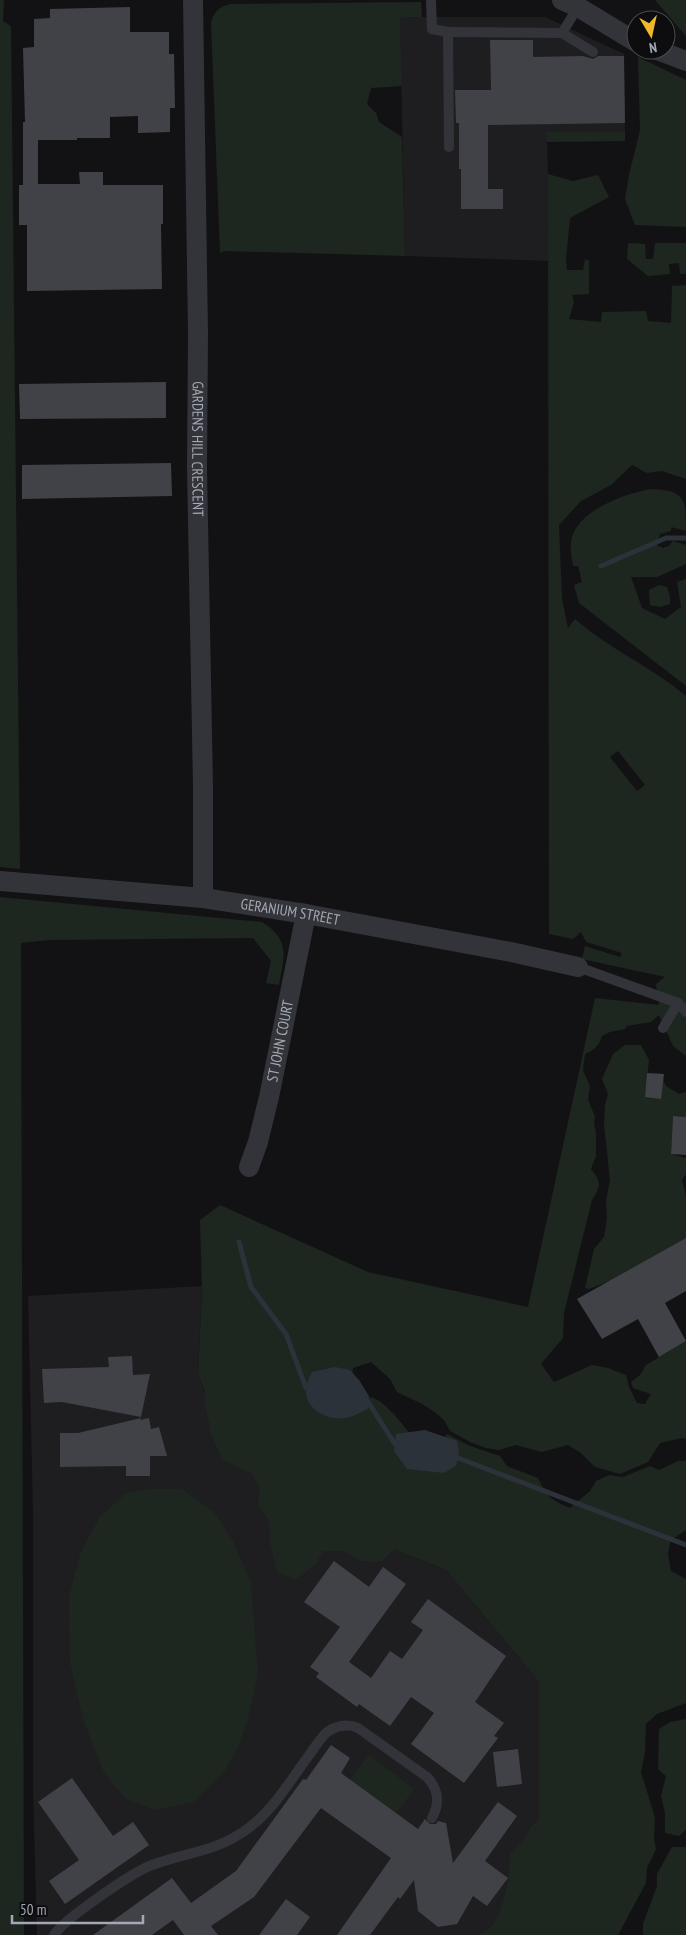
<svg xmlns="http://www.w3.org/2000/svg" width="686" height="1935" viewBox="0 0 686 1935" font-family="'PT Sans Narrow',sans-serif">
<style>
.built{fill:#1e1e21}
.green{fill:#1e2620;fill-rule:evenodd}
.water{fill:#2b3239}
.lines{fill:none;stroke-linecap:round;stroke-linejoin:round}
.stream{stroke:#2b3239;stroke-width:5}
.building{fill:#414247}
.lane{stroke:#333439;stroke-width:10}
.street{stroke:#333439;stroke-width:20}
.labels{text-anchor:middle;stroke-width:5;stroke-linejoin:round;paint-order:stroke}
.street-label{font-size:15px;fill:#a3a8b4;stroke:#0d0d0f}
</style>
<rect width="100%" height="100%" fill="#121214"/>
<!-- built -->
<g class="built">
<polygon points="422,17 545,17 624,54 625,132 547,133 550,261 405,256 400,18"/>
<polygon points="202,1286 198,1373 206,1396 394,1549 446,1570 539,1682 539,1878 527,1913 483,1935 37,1935 33,1788 33,1514 28,1296"/>
</g>
<!-- green -->
<g class="green">
<polygon points="0,0 4,0 3,21 11,26 20,869 0,867"/>
<polygon points="655,0 686,0 686,35 685,35"/>
<path d="M 421,2 L 422,17 L 400,18 L 402,86 L 371,88 L 367,104 L 376,113 L 379,122 L 402,137 L 405,256 L 224,251 L 220,253 L 211,23 C 214,11 219,7 230,4 Z"/>
<polygon points="638,57 686,80 686,227 635,225 625,199 629,175 640,130"/>
<polygon points="547,132 625,132 625,141 547,142"/>
<path d="M 548,174 L 573,181 L 598,175 L 609,197 L 570,218 L 566,259 L 567,270 L 583,270 L 585,259 L 589,260 L 589,294 L 572,295 L 574,302 L 569,319 L 601,322 L 602,312 L 646,311 L 648,321 L 671,323 L 672,286 L 686,285 L 686,479 L 662,471 L 647,473 L 632,465 L 611,485 L 581,501 L 559,525 L 562,599 L 568,628 L 575,619 C 609,649 652,667 686,696 L 686,1056 L 673,1046 L 659,1015 L 651,1022 L 627,1026 L 625,1029 L 610,1032 L 602,1036 C 599,1046 594,1050 585,1054 L 583,1070 L 590,1086 L 588,1099 L 595,1117 L 594,1123 L 596,1133 L 596,1156 L 591,1169 C 602,1183 601,1185 592,1200 L 564,1313 L 563,1338 L 541,1364 L 554,1382 L 592,1365 L 608,1368 L 626,1375 L 629,1387 L 637,1403 L 645,1404 L 651,1394 L 633,1388 L 631,1382 L 640,1375 L 646,1365 L 686,1341 L 686,1439 L 682,1438 L 660,1443 L 648,1462 L 620,1474 L 595,1467 L 581,1453 L 568,1445 L 542,1452 L 516,1445 L 499,1450 L 486,1448 L 470,1442 L 450,1431 L 444,1420 L 436,1413 L 422,1404 L 397,1392 L 390,1379 L 371,1362 L 353,1368 L 351,1387 L 355,1399 C 359,1399 366,1397 370,1397 C 388,1399 418,1446 430,1460 L 447,1434 L 470,1446 L 500,1456 L 507,1466 L 538,1478 C 547,1497 551,1500 570,1508 L 590,1491 L 596,1481 L 609,1475 L 623,1477 L 650,1466 L 659,1470 L 678,1461 L 686,1461 L 686,1530 L 671,1540 L 668,1553 L 671,1571 L 686,1579 L 686,1703 L 657,1714 L 646,1724 L 645,1752 L 641,1772 L 655,1818 L 654,1840 L 656,1849 L 647,1868 L 646,1883 L 618,1935 L 478,1935 C 481,1933 486,1932 488,1930 C 504,1917 510,1873 510,1854 L 524,1840 L 530,1828 L 539,1819 L 539,1682 L 446,1570 L 394,1549 L 381,1562 L 360,1561 L 344,1551 L 323,1551 L 315,1565 L 295,1580 L 277,1572 L 270,1544 L 269,1520 L 258,1505 L 260,1487 L 251,1473 L 222,1460 L 212,1436 L 205,1405 L 205,1392 L 198,1373 L 202,1290 L 200,1220 L 220,1205 L 368,1272 L 528,1307 L 595,998 L 659,1005 L 656,984 L 665,977 L 582,959 L 585,946 L 620,957 L 622,953 L 586,942 L 581,932 L 573,939 L 549,934 ZM 618,751 L 645,785 L 637,791 L 610,757 Z"/>
<polygon points="628,243 645,244 646,259 653,259 655,243 686,243 686,274 680,274 679,263 669,264 670,274 648,276 627,259"/>
<path d="M 652,489 C 686,491 686,499 686,531 L 671,527 L 671,531 L 660,534 L 657,545 L 663,548 L 669,546 L 673,541 L 686,545 L 686,564 L 657,577 L 631,577 L 642,608 L 665,619 L 681,607 L 677,582 L 686,579 L 686,686 L 579,603 L 574,585 L 582,582 L 578,566 L 573,566 C 572,559 570,550 571,542 C 575,511 625,493 652,489 Z"/>
<polygon points="659,585 667,587 670,597 670,604 660,607 650,605 649,590"/>
<path d="M 0,897 L 262,922 C 291,940 284,956 279,985 L 266,983 L 271,961 L 253,938 L 49,940 L 21,943 L 24,1935 L 0,1935 Z"/>
<polygon points="625,1045 641,1045 649,1060 645,1097 663,1080 666,1086 679,1094 686,1092 686,1117 673,1116 671,1154 686,1158 686,1174 682,1180 686,1196 686,1238 618,1278 589,1289 585,1288 594,1249 604,1237 607,1219 606,1200 610,1180 604,1125 605,1105 608,1094 602,1079 613,1054"/>
<polygon points="151,1489 182,1489 214,1512 233,1541 251,1582 258,1674 248,1719 239,1745 226,1769 193,1802 155,1810 125,1798 104,1773 83,1719 70,1663 69,1597 80,1554 99,1518 126,1493"/>
<polygon points="686,1719 686,1830 679,1836 665,1833 665,1813 661,1796 666,1776 658,1769 659,1729 670,1722"/>
<polygon points="369,1755 414,1789 394,1816 348,1782"/>
<polygon points="672,1847 686,1847 686,1935 643,1935 643,1924 657,1886 657,1874"/>
</g>
<!-- water -->
<g class="water">
<path d="M 335,1367 L 350,1370 L 359,1380 L 369,1396 L 368,1409 C 361,1412 353,1417 346,1418 C 329,1421 305,1410 306,1390 C 306,1384 310,1377 312,1372 Z"/>
<polygon points="425,1430 457,1441 459,1453 456,1466 444,1473 407,1469 394,1451 396,1434"/>
</g>
<g class="lines">
<!-- stream -->
<g class="stream">
<polyline points="601,566 666,538 686,538"/>
<polyline points="239,1242 251,1287 286,1334 306,1388"/>
<polyline points="368,1402 395,1444"/>
<polyline points="458,1458 686,1545"/>
</g>
</g>
<!-- building -->
<g class="building">
<polygon points="130,7 130,32 169,32 169,54 174,54 175,108 170,108 170,132 138,133 138,116 110,117 110,138 77,138 77,140 38,140 38,184 80,184 79,172 103,172 103,185 163,185 163,224 161,224 162,289 27,291 27,225 19,225 19,185 23,185 23,122 25,122 23,48 34,47 34,19 50,18 50,9"/>
<polygon points="490,40 533,40 533,57 583,56 593,59 598,56 624,56 625,123 488,125 488,189 503,189 503,209 461,209 461,169 459,169 459,123 456,123 455,90 491,90"/>
<polygon points="166,382 166,418 20,419 19,384"/>
<polygon points="171,463 172,496 22,499 22,465"/>
<polygon points="647,1073 664,1074 661,1099 645,1097"/>
<polygon points="673,1116 686,1117 686,1155 671,1154"/>
<polygon points="686,1238 686,1291 665,1303 686,1341 659,1357 638,1319 602,1339 577,1299"/>
<polygon points="132,1356 133,1375 150,1374 141,1417 62,1402 44,1403 42,1369 109,1367 108,1357"/>
<polygon points="141,1418 140,1420 149,1418 151,1429 159,1427 167,1456 150,1456 150,1476 126,1476 126,1466 60,1467 60,1433 78,1433"/>
<polygon points="334,1561 369,1587 383,1567 406,1584 349,1662 371,1678 390,1651 402,1659 423,1630 411,1622 428,1599 506,1656 475,1702 504,1723 494,1736 498,1738 464,1783 411,1744 434,1713 411,1697 390,1726 359,1704 357,1707 316,1677 319,1673 310,1667 340,1627 304,1602"/>
<polygon points="331,1745 350,1758 341,1773 418,1829 425,1819 430,1824 436,1824 438,1821 446,1823 453,1863 498,1802 517,1816 485,1861 508,1878 487,1906 473,1896 457,1924 438,1927 418,1911 414,1880 400,1899 398,1897 370,1935 337,1935 391,1858 321,1808 254,1897 211,1926 218,1935 184,1935 173,1920 152,1935 93,1935 172,1878 191,1903 236,1871 303,1779 306,1780"/>
<polygon points="518,1749 522,1784 497,1787 493,1752"/>
<polygon points="72,1778 113,1836 133,1822 149,1845 65,1904 49,1881 79,1860 38,1802"/>
<polygon points="286,1899 310,1917 297,1935 259,1935"/>
</g>
<g class="lines">
<!-- lane -->
<g class="lane">
<polyline points="431,0 432,29 448,32 449,147"/>
<polyline points="448,32 562,33 578,7"/>
<polyline points="562,33 593,52"/>
<polyline points="578,967 678,1003 686,1012"/>
<polyline points="663,1028 678,1003"/>
<path d="M 54,1935 C 64,1919 133,1872 152,1865 C 189,1851 216,1853 250,1827 C 275,1808 291,1779 310,1754 C 315,1747 320,1739 326,1733 C 335,1726 347,1723 358,1728 L 427,1777 C 439,1790 440,1803 432,1818"/>
</g>
<!-- street -->
<g class="street">
<path id="s1" d="M 193,0 L 198,334 L 197,468 L 203,787 L 203,898"/>
<polyline points="562,0 578,7 636,42"/>
<polyline points="657,50 686,61"/>
<path id="s2" d="M 0,881 L 203,898 L 306,914 L 511,952 L 578,967"/>
<path id="s3" d="M 249,1167 L 258,1142 L 269,1097 L 306,914"/>
</g>
</g>
<g class="labels">
<!-- street labels -->
<g class="street-label">
<text dy="5" stroke="none"><textPath href="#s1" startOffset="449">GARDENS HILL CRESCENT</textPath></text>
<text dy="5" stroke="none"><textPath href="#s2" startOffset="292">GERANIUM STREET</textPath></text>
<text dy="5" stroke="none"><textPath href="#s3" startOffset="130">ST JOHN COURT</textPath></text>
</g>
</g>
<!-- north arrow -->
<g transform="translate(651 35) rotate(171)"><circle r="24" fill="#0d0d0f" stroke="#494b51"/>
<path d="M0-4L9 19L0 12L-9 19Z" fill="#f2b82c"/>
<text y="-8" font-size="14" font-weight="bold" text-anchor="middle" fill="#a3a8b4">N</text>
</g>
<!-- scale -->
<path d="M12 1915v8h131v-8" fill="none" stroke="#a3a8b4" stroke-width="2.5"/>
<text x="20" y="1915" font-size="15" fill="#a3a8b4" stroke="#0d0d0f" stroke-width="4" paint-order="stroke">50 m</text>
</svg>
